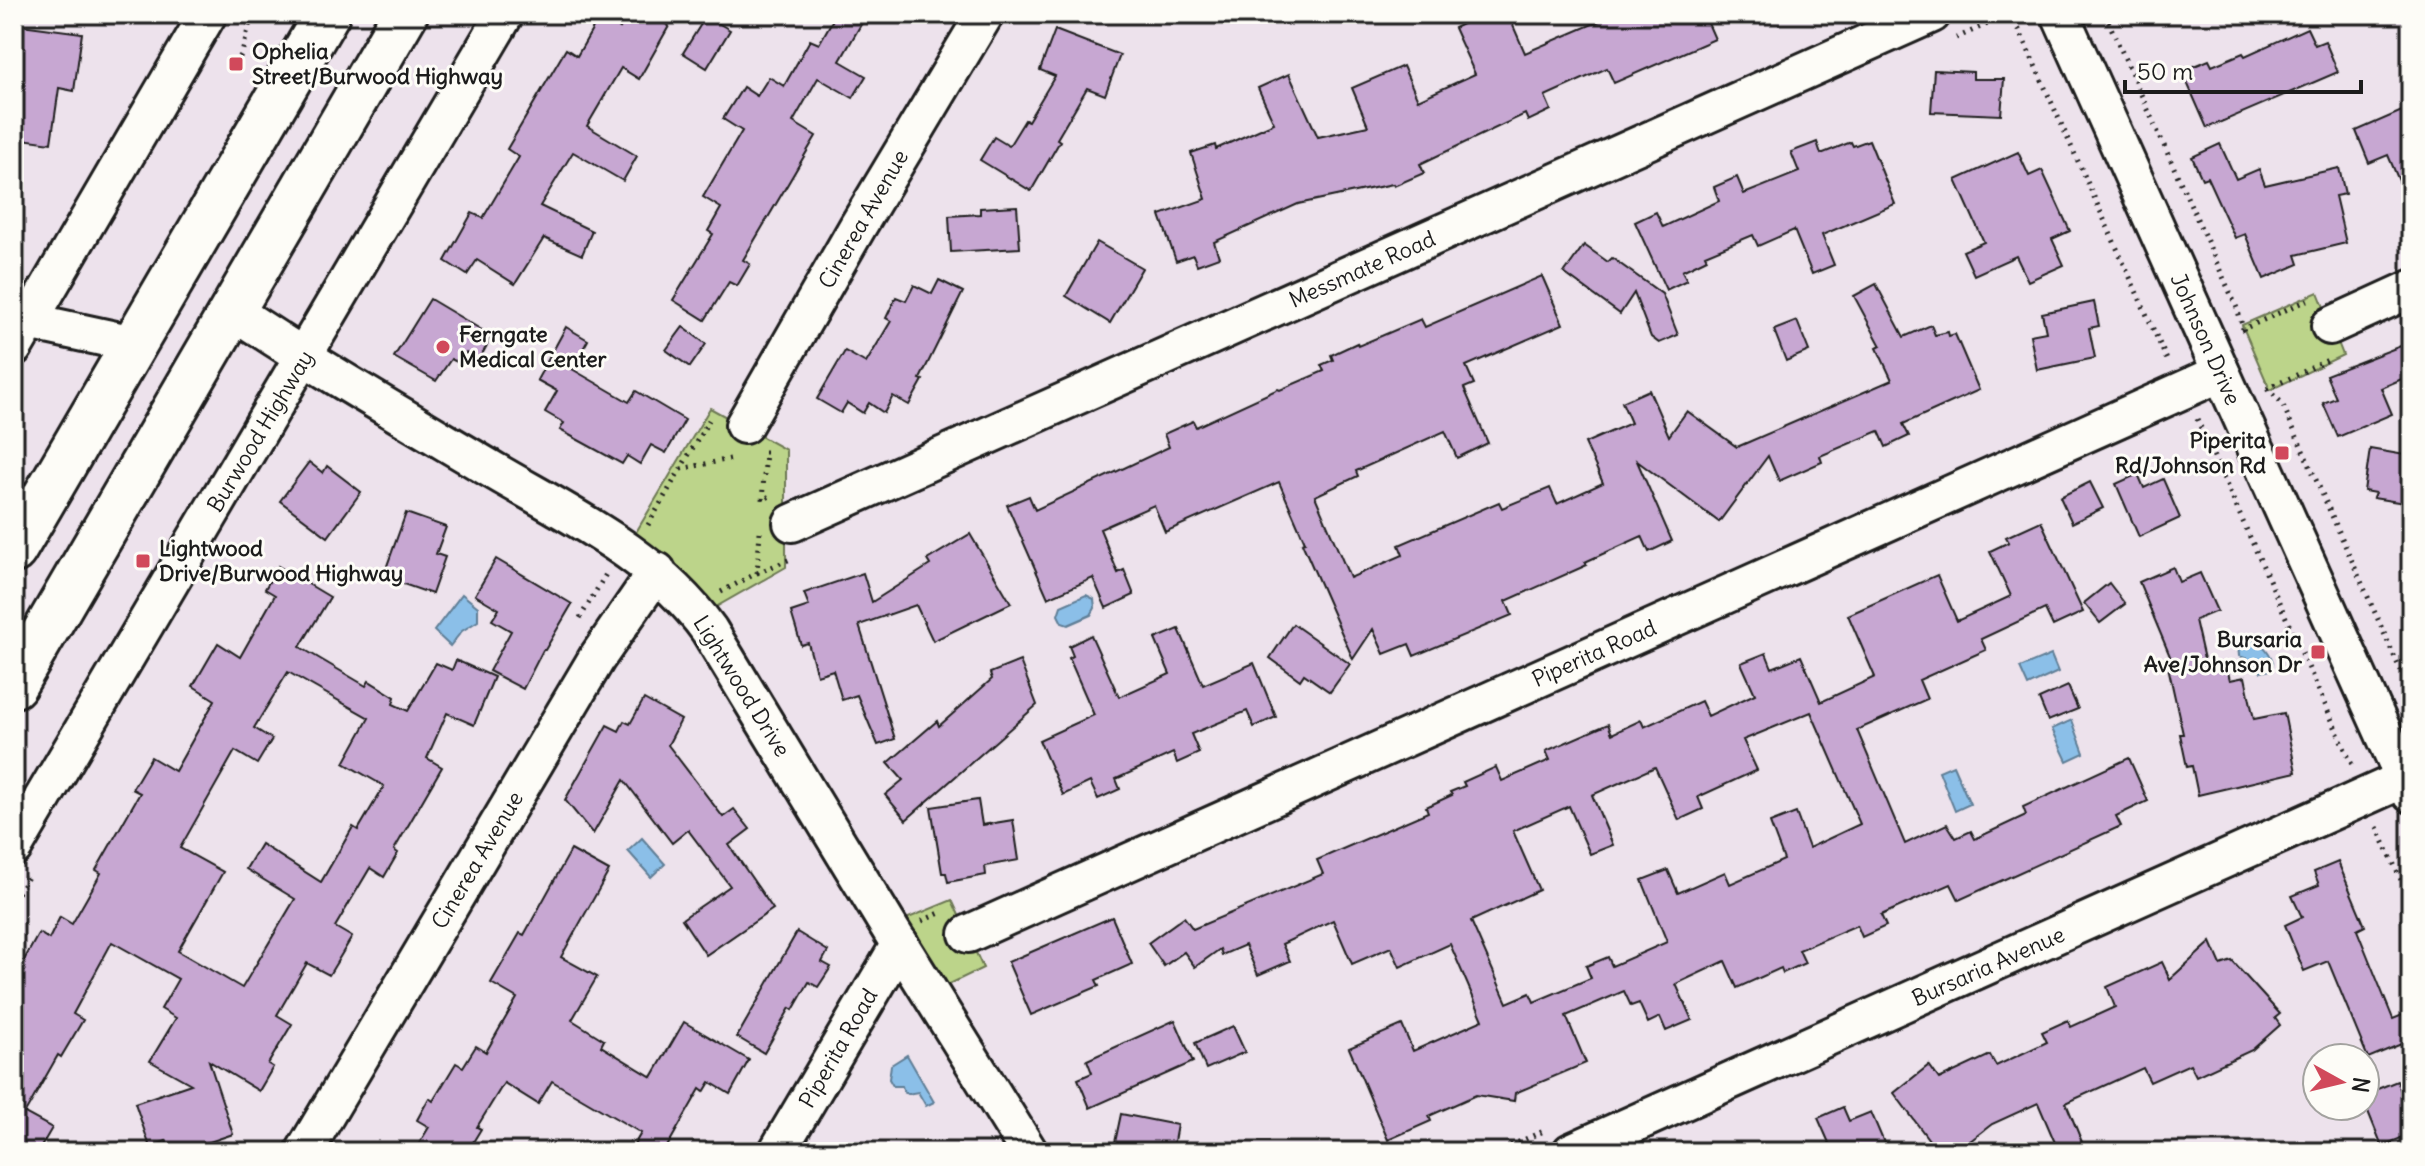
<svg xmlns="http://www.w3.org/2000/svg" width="2425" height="1166" viewBox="0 0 2425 1166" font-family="Delius,sans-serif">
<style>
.green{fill:#bcd48a;stroke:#6c7853;stroke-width:2}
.water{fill:#8bbfe8;stroke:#5f7e96;stroke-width:2}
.building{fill:#c7a7d2;stroke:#1c1c1c;stroke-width:2;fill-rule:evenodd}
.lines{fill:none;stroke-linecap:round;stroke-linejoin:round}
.minor-casing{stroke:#1c1c1c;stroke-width:42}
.trunk-casing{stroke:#1c1c1c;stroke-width:50}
.path{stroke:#1c1c1c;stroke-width:5;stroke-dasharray:2 6;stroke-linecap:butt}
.minor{stroke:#fdfcf7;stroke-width:36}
.trunk{stroke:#fdfcf7;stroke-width:44}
.poi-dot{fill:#d1495b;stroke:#fdfcf7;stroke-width:3}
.labels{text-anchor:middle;stroke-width:6;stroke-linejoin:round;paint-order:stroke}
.poi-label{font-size:22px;font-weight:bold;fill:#1c1c1c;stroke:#fdfcf7;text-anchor:start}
.street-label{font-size:22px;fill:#1c1c1c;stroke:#fdfcf7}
</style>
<rect width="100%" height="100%" fill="#ede2ec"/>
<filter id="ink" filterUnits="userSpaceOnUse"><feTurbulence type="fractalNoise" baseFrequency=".0125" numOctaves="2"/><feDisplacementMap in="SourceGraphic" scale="16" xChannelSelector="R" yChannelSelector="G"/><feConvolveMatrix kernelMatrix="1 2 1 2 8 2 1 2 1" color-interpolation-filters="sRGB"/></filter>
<g filter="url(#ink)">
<!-- green -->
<g class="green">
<polygon points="2318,292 2343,355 2270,390 2242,325"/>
<polygon points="710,408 786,450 786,567 700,616 626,549"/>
<polygon points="952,900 983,968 931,993 889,926"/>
</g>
<!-- water -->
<g class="water">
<polygon points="462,594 478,607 478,621 462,631 450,646 434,631"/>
<polygon points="1086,595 1094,599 1095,608 1091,615 1068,625 1062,623 1058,615 1061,606"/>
<path d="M 2245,638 C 2259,639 2269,650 2273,662 L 2271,670 L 2261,672 L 2248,659 L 2239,656 L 2238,645 Z"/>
<polygon points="2051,655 2058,672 2028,686 2020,668"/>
<polygon points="2072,720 2084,753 2067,761 2052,729"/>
<polygon points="1953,765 1970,804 1955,811 1939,771"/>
<polygon points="642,838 665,864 651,877 628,851"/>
<polygon points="907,1055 934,1102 926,1106 918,1092 907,1094 904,1092 902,1086 893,1086 889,1079 891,1065"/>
</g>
<!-- building -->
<g class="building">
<polygon points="628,14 648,14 669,26 639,79 621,68 587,126 637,156 623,181 573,152 540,206 592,231 582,255 544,238 515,284 477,260 467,275 445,261 472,213 483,218 519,157 507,149 566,49 577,56 600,16 620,28"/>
<polygon points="836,14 867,14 840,61 866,76 853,98 818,78 793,122 816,136 743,260 750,264 737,286 729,282 705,320 673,300 713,234 708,231 721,208 703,197 742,131 723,119 743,87 757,96 769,77 784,86 810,40 819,44"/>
<polygon points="1484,14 1508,14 1525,53 1616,14 1704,14 1715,39 1614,83 1607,68 1545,96 1551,110 1528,121 1525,114 1420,164 1424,173 1394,186 1393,184 1298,204 1214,242 1219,257 1197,265 1193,255 1176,261 1160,215 1206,199 1191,153 1215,145 1216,149 1274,123 1258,88 1289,74 1318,137 1368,126 1352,88 1403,66 1418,100 1475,74 1454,28"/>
<polygon points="706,16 730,30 707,68 683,53"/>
<polygon points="14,24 82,33 74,91 59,88 51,143 14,138"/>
<polygon points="2307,28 2315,45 2325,41 2338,72 2207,128 2182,71 2209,60 2212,66 2243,53 2245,56"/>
<polygon points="1055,30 1120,55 1105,95 1087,88 1057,139 1060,141 1031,191 980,160 994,137 1009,146 1025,120 1028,121 1055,76 1040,70"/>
<polygon points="1934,70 1973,72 1973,79 2004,79 2001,115 1931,112"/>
<polygon points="2411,107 2411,209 2388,155 2369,163 2356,131"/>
<polygon points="1869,140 1895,204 1822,235 1834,265 1812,274 1794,230 1758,246 1753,235 1705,255 1707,259 1682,271 1687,280 1666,290 1635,222 1656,212 1663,227 1719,201 1714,187 1737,177 1744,194 1799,172 1791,152 1817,142 1821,154 1851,142 1853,146"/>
<polygon points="2220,144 2236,179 2259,169 2265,185 2339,168 2345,194 2335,196 2346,243 2296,255 2299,264 2264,279 2245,234 2235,238 2207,177 2202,179 2192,157"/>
<polygon points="2018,152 2029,176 2042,170 2070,231 2052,239 2064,265 2028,281 2016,256 1974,275 1963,251 1984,242 1956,180"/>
<polygon points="1017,206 1020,248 951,252 949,216 980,214 980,208"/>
<polygon points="1097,242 1142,268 1110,323 1066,296"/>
<polygon points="1584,245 1608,262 1612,258 1662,294 1678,335 1659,343 1651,337 1634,293 1620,314 1564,273"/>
<polygon points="1542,276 1563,324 1466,366 1474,384 1464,388 1488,443 1457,458 1445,431 1356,471 1358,476 1315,496 1350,578 1403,555 1399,545 1499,502 1502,508 1550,488 1557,504 1603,483 1585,443 1631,423 1622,402 1649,390 1669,436 1687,411 1737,447 1892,380 1877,348 1881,346 1854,296 1876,284 1904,337 1931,325 1935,335 1948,332 1949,336 1955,334 1979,390 1903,424 1909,436 1886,447 1879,431 1820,456 1822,462 1779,481 1768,456 1719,522 1637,461 1672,541 1649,552 1642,536 1585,562 1587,565 1506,601 1512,615 1414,656 1409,644 1384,654 1373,629 1353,659 1302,543 1305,542 1279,482 1165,532 1154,505 1100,529 1118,573 1124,570 1134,595 1106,608 1093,578 1048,598 1007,505 1029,496 1035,510 1169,447 1164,434 1193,421 1196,427 1278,389 1280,390 1324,371 1321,365 1333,360 1331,355 1357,343 1358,346 1421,319 1425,327"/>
<polygon points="939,280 963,292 920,379 923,380 909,405 893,396 884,413 869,403 863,413 847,403 841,413 817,399 845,351 866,363 891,321 886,318 896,297 906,301 914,285 932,294"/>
<polygon points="430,299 492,336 479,360 466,353 459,363 451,359 436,381 394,357"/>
<polygon points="2094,302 2099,326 2089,328 2095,358 2037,370 2030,335 2046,332 2042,313"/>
<polygon points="1797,321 1809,351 1786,361 1774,330"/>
<polygon points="566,327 588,340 572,369 629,402 636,391 685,420 666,453 651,445 640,464 627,456 622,464 560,430 564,423 545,412 557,391 537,380"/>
<polygon points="683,327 706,344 690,367 666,350"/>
<polygon points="2411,342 2411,375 2381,388 2392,414 2338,437 2323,403 2336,398 2326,375"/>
<polygon points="2370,449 2411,456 2411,504 2373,498 2375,493 2364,491"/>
<polygon points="309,462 323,473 327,466 361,492 328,537 280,501"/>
<polygon points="2138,474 2144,488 2163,479 2180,518 2139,537 2116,484"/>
<polygon points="2090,482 2103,508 2072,523 2060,497"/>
<polygon points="406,513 446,527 436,554 445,557 432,594 383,577"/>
<path d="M 2041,521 L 2083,612 L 2053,626 L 2045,609 L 1981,639 L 1986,650 L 1919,680 L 1927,699 L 1857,730 L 1905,844 L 1947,824 L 1956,838 L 1971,831 L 1975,839 L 2026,815 L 2023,807 L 2129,758 L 2148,801 L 2116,816 L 2121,826 L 1959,900 L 1951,884 L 1881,915 L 1886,926 L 1862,937 L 1857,925 L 1799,950 L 1805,963 L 1783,973 L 1781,968 L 1737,988 L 1725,961 L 1676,984 L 1692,1020 L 1666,1031 L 1660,1017 L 1648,1023 L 1639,1003 L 1631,1006 L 1624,991 L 1566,1016 L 1586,1063 L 1515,1093 L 1514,1101 L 1476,1095 L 1429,1116 L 1431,1121 L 1388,1140 L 1349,1048 L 1402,1025 L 1413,1051 L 1483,1020 L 1450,944 L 1400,967 L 1391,947 L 1352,964 L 1333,920 L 1282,944 L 1290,961 L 1258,975 L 1245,945 L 1222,955 L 1220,949 L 1195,967 L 1184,952 L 1164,966 L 1148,943 L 1184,917 L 1193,929 L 1323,874 L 1317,860 L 1428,812 L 1426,807 L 1452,795 L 1450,792 L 1465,786 L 1463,782 L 1496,767 L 1502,781 L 1550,760 L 1546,751 L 1608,724 L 1612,734 L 1641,720 L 1644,727 L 1701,701 L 1708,716 L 1755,694 L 1741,663 L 1766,653 L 1772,668 L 1801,656 L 1821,702 L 1875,677 L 1848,615 L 1937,575 L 1957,621 L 2011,596 L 1990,551 L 2009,542 L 2006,537 ZM 1811,712 L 1860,824 L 1809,848 L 1796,813 L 1770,823 L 1784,860 L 1730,884 L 1725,872 L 1678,893 L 1668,870 L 1642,880 L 1667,942 L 1612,966 L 1608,957 L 1586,966 L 1591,978 L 1534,1002 L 1530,993 L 1507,1003 L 1471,921 L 1539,890 L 1513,831 L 1569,806 L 1590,854 L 1613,845 L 1592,795 L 1655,767 L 1679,820 L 1703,809 L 1698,797 L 1757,770 L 1743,740 Z"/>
<polygon points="970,534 1011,603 933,641 916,605 859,625 895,739 878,745 857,695 842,700 833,670 817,675 808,643 801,645 791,612 809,606 804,593 863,573 872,602 930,565 927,560"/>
<polygon points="496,559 572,604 545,650 543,650 523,689 489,671 511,631 492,620 499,609 475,595"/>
<path d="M 278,566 L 330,597 L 300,647 L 366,686 L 369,681 L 395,697 L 393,704 L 408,711 L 436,663 L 452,670 L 456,660 L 494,677 L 474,725 L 447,713 L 427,758 L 442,767 L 394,850 L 398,853 L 384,877 L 370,868 L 335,927 L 352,937 L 329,975 L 307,963 L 277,1015 L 292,1024 L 268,1064 L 273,1067 L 259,1091 L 209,1061 L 233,1134 L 180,1152 L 170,1152 L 166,1141 L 150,1147 L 135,1103 L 191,1084 L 150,1061 L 176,1018 L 161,1009 L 178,979 L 112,942 L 73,1014 L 83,1020 L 61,1057 L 58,1055 L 25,1113 L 52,1128 L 38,1152 L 23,1152 L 14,1147 L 14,978 L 39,933 L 49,939 L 60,917 L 72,924 L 101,873 L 96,870 L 140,793 L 132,789 L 151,757 L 175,771 L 215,700 L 193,686 L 218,643 L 240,657 L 275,595 L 265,589 ZM 288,672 L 369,718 L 344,763 L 384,786 L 358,830 L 353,827 L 321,882 L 261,844 L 246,869 L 295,899 L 242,988 L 178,951 L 223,872 L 180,848 L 235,751 L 257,764 L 272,739 L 254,728 Z"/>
<polygon points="2173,567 2179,582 2200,573 2217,611 2195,620 2206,668 2226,664 2230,680 2245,677 2254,719 2284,713 2296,772 2198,795 2192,766 2187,767 2180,734 2183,734 2167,662 2172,661 2139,582"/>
<polygon points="2109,583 2125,604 2100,623 2084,603"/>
<polygon points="1293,624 1350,664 1330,692 1304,674 1300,680 1270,658"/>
<polygon points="1179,629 1203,685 1254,663 1276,717 1254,727 1247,711 1191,734 1199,753 1177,763 1173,753 1116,779 1120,789 1098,799 1090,782 1063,795 1039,740 1094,715 1069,658 1073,656 1069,646 1091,635 1119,697 1170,674 1155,639"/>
<polygon points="1020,661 1037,705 906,820 885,795 903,780 888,763 937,721 939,726 992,679 990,673"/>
<polygon points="2068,686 2078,709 2048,721 2039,699"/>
<polygon points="644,699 681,720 668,745 723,817 734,809 750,829 729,845 773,909 706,955 682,919 730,886 688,830 672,843 624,780 593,834 565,800 607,725 619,731 624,721 630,724"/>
<polygon points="978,800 982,825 1013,820 1019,860 985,866 986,875 948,882 946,873 942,873 931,807"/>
<polygon points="571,850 609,871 561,957 597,977 572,1020 604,1040 601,1046 652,1077 684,1022 749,1060 730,1094 710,1082 704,1092 700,1089 664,1152 630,1152 641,1133 552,1081 538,1104 504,1083 477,1127 481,1129 467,1152 414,1152 429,1127 417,1120 429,1098 433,1101 456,1063 463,1067 476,1046 486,1052 517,998 491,983 520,933 524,935"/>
<polygon points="2338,862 2365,926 2357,930 2393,1019 2405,1014 2411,1028 2411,1040 2368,1058 2328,961 2304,971 2285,925 2302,917 2292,896 2319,885 2314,872"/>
<polygon points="1112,917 1132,964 1096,980 1099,986 1031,1015 1008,962"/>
<polygon points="797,932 828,951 822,962 831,967 818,987 809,982 793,1010 790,1008 764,1053 737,1037"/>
<polygon points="2211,942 2221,965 2232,961 2280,1014 2275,1018 2280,1025 2252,1050 2196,1076 2190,1064 2150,1082 2143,1068 2066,1103 2086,1152 2059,1152 2038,1103 1992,1124 1956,1152 1938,1152 1894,1093 1929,1065 1939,1079 1990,1055 1996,1066 2047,1042 2042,1032 2068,1020 2071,1027 2115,1007 2107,987 2162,962 2170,979"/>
<polygon points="1175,1020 1193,1062 1090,1108 1078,1079 1092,1073 1087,1060"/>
<polygon points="1233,1026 1245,1052 1206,1069 1195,1043"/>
<polygon points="2397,1081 2403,1096 2411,1093 2411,1134 2382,1146 2365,1104 2365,1094"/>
<polygon points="1843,1107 1849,1121 1871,1112 1888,1152 1833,1152 1818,1118"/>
<polygon points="1121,1114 1177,1125 1172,1152 1113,1152"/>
</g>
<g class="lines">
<!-- minor casing -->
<g class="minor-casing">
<g id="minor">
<polyline points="2060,14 2411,794"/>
<path d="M 232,310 C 318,368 407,419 496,472 C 573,517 656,556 709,630 L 892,932 L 1029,1152"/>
<polyline points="14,318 134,344"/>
<polyline points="2330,326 2411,289"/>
<polyline points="14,347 208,14"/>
<polyline points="744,425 858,226 985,14"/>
<polyline points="792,523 1932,14"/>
<polyline points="14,847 505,14"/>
<polyline points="968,934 2221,373"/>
<polyline points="304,1152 597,658 657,571"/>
<polyline points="777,1152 900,944"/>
<polyline points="1571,1152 2404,779"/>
</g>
</g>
<!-- trunk casing -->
<g class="trunk-casing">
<g id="trunk">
<polyline points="14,550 327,14"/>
<polyline points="14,685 405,14"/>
</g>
</g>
<!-- path -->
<g class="path">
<polyline points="2012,14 2167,360"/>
<polyline points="2105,14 2237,308 2245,335"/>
<polyline points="1956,38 2010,14"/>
<polyline points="236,64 242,53 252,14"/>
<polyline points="2241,330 2308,300"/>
<polyline points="2267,389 2282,403 2411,694"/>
<polyline points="2267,389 2330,359"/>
<polyline points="2197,419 2353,767"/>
<polyline points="764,452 766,452 762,500 770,496"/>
<polyline points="681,469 735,458"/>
<polyline points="648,525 709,420"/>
<polyline points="757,573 793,558"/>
<polyline points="721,592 757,573 760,532"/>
<polyline points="580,618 606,574"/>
<polyline points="2377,827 2411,902"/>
<polyline points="14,900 28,877"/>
<polyline points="922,921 942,912"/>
<polyline points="1062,1142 1068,1152"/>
<polyline points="1496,1152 1546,1130"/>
</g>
<!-- minor -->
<use href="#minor" class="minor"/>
<!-- trunk -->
<use href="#trunk" class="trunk"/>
</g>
</g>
<!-- markers -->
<g class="poi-dot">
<rect x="228" y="56" width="16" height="16" rx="4"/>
<circle cx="443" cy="347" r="8"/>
<rect x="2274" y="445" width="16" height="16" rx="4"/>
<rect x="135" y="553" width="16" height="16" rx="4"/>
<rect x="2310" y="644" width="16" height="16" rx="4"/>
</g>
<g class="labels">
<!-- poi labels -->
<g class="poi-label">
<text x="252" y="59">Ophelia<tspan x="252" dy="25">Street/Burwood Highway</tspan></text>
<text x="459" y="342">Ferngate<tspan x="459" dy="25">Medical Center</tspan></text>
<text x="2266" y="448" text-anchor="end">Piperita<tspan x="2266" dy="25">Rd/Johnson Rd</tspan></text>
<text x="159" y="556">Lightwood<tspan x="159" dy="25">Drive/Burwood Highway</tspan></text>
<text x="2302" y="647" text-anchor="end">Bursaria<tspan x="2302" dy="25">Ave/Johnson Dr</tspan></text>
</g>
<!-- street labels -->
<g class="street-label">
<text transform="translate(863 219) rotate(-60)" y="8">Cinerea Avenue</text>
<text transform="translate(1362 269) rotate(-24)" y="8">Messmate Road</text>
<text transform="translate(2206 339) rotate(66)" y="8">Johnson Drive</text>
<text transform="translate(260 431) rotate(-59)" y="8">Burwood Highway</text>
<text transform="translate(1594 653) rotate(-24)" y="8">Piperita Road</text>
<text transform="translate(742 686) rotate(58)" y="8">Lightwood Drive</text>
<text transform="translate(477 860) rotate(-59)" y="8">Cinerea Avenue</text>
<text transform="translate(1988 966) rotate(-24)" y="8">Bursaria Avenue</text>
<text transform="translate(838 1048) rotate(-60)" y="8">Piperita Road</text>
</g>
</g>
<!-- margin -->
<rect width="2425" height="1166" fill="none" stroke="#fdfcf7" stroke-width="48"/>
<rect x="24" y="24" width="2377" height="1118" fill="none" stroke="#1c1c1c" stroke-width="3" filter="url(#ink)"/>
<!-- north arrow -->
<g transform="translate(2341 1082) rotate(98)"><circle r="38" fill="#fdfcf7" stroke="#a3a29f" stroke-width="2"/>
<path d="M0-6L14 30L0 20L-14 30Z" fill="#d1495b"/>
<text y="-12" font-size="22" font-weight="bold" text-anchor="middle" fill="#1c1c1c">N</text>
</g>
<!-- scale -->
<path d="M2125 80v12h236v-12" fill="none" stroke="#1c1c1c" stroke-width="4"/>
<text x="2137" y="80" font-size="24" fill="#1c1c1c" stroke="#fdfcf7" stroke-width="6" paint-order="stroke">50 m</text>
</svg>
